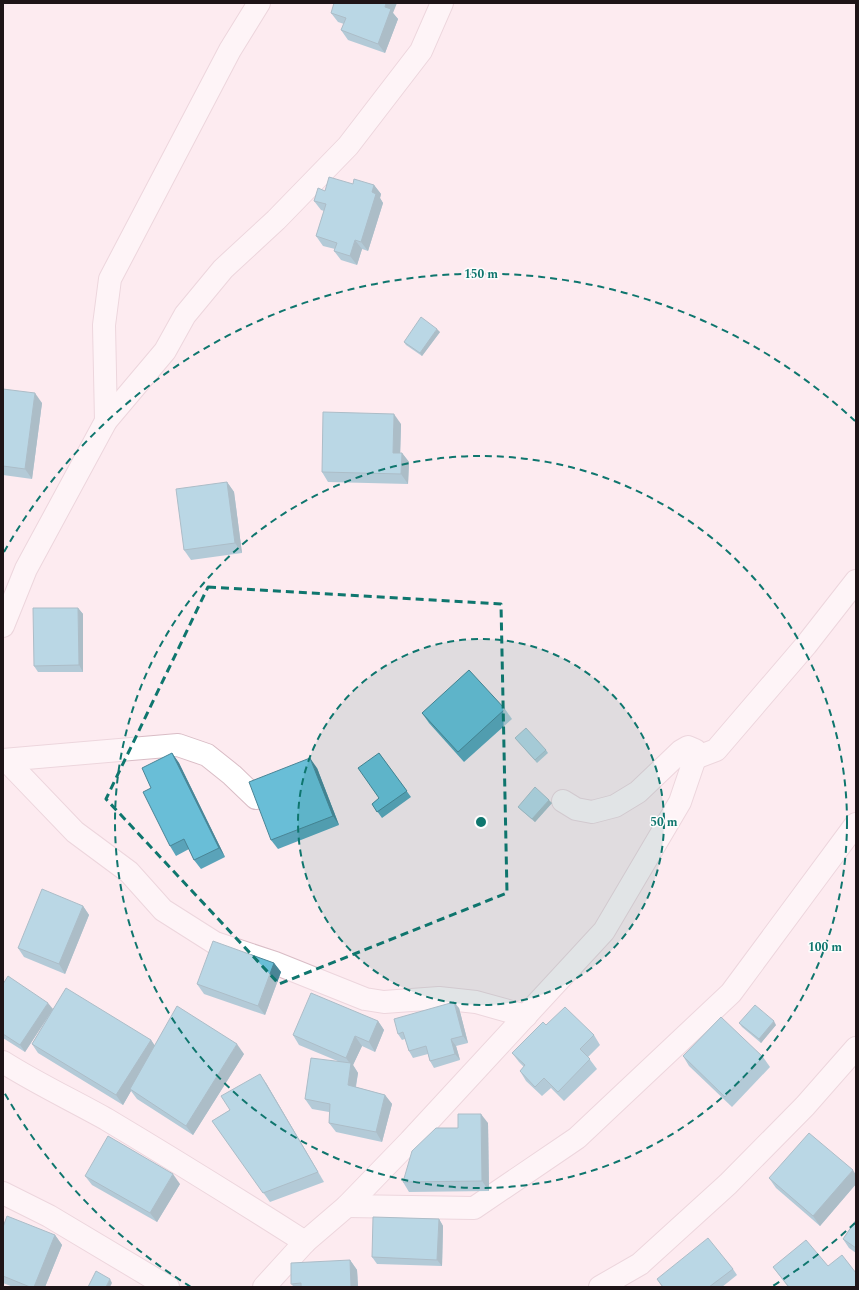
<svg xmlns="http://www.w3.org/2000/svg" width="859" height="1290" viewBox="0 0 859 1290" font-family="Spectral,serif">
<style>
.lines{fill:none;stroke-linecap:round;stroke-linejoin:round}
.minor-casing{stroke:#d9bcc5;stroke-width:24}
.minor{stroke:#fff;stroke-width:22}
.wall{fill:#5aa3b9}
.shaded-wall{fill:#4a8596}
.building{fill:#69bed7;stroke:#4a8596}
.marked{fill:none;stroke:#0f766e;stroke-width:3;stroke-dasharray:8 5;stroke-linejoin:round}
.ring{fill:none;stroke:#0f766e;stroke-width:2;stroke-dasharray:7 5}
.centre{fill:#0f766e;stroke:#fdfdfd;stroke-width:2}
.ring-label{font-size:12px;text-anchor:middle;font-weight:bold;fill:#0f766e;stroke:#fdfdfd;stroke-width:3;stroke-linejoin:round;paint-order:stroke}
</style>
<rect width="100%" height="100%" fill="#fdebf0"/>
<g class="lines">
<!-- minor casing -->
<g class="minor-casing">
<g id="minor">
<polyline points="106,421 104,325 110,279 230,50 259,3"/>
<polyline points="3,626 26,569 106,421 165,351 185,315 223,269 276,220 348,146 421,51 442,3"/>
<polyline points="695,758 716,750 806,645 856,581"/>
<polyline points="3,760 178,745 207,755 232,775 256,798"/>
<polyline points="6,760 75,832 129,872 163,910 215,943 275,963 365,999 384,1002 439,998 476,1002 526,1016"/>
<path d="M 3,1062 C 36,1083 72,1100 106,1119 C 173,1159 239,1200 305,1242"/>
<polyline points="3,1193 49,1216 168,1287"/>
<polyline points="347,1206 474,1208 577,1138 731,993 856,824"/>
<polyline points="264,1287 305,1242 347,1206 410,1141 604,931 680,802 695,758 695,750 688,747 681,751 638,792 615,806 592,812 576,809 563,801"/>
<polyline points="600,1287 640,1264 728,1184 805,1106 856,1048"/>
</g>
</g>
<!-- minor -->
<use href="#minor" class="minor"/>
</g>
<!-- wall -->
<g class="wall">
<polygon points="331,13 393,13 398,19 385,53 348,40 341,30 344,24 338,22"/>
<polygon points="353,184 374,185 381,194 380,198 383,203 368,251 362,249 357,265 341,260 334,251 335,249 323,246 316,236 324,211 321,210 314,201 325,191"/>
<polygon points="440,332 422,356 406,345 404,342"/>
<polygon points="3,389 42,403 32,479 3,475"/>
<polygon points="401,424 400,453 402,453 409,462 408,484 328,482 322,472"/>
<polygon points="227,482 234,492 242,553 191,560 184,550"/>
<polygon points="78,608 83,614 83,672 38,672 34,666"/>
<polygon points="505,709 512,719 464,762 429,723 422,713"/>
<polygon points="515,738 546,750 548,753 537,763"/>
<polygon points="172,753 179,763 225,857 201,869 194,860 189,849 176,856 170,846 151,788"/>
<polygon points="379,753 411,797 382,818 372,804 379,798"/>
<polygon points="317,768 339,825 278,849 271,840"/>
<polygon points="552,803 535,822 521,810 518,807"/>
<polygon points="83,906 89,915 65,974 24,957 18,948"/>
<polygon points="274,963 281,972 265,1015 204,994 197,984"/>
<polygon points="3,984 53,1009 151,1040 155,1046 244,1054 193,1135 137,1099 131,1091 123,1105 38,1053 32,1044 50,1014 25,1052 3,1038"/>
<polygon points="459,1008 468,1043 456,1046 460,1060 434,1068 430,1061 428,1054 413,1058 409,1051 405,1039 402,1040 398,1034"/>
<polygon points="378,1021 384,1030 375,1052 362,1046 353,1065 358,1073 356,1087 385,1095 392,1104 382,1142 336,1132 329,1123 329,1112 312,1109 305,1099 340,1062 299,1045 293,1035"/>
<polygon points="739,1023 776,1025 761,1043 742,1027"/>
<polygon points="546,1025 594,1035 600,1045 588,1057 597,1069 564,1101 551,1088 542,1096 526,1081 520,1071 524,1067 519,1062 512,1053"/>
<polygon points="683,1056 763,1057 770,1067 732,1107 689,1066"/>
<polygon points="266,1083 324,1182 270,1202 212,1121 230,1110"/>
<polygon points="488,1123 489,1191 409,1192 403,1182"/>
<polygon points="856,1175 856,1184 820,1226 776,1188 769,1178"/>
<polygon points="85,1176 180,1184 157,1222 92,1185"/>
<polygon points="439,1219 443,1226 442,1266 377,1264 372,1257"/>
<polygon points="856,1220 856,1253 849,1248 843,1239"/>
<polygon points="3,1227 55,1235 62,1245 45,1287 13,1287 3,1283"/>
<polygon points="350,1260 357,1270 358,1287 294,1287 291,1284"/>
<polygon points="828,1266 856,1287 788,1287 773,1267"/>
<polygon points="733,1269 737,1275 722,1287 662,1287 657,1279"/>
</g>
<!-- shaded-wall -->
<g class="shaded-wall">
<polygon points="386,3 397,3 393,13 398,19 385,53 378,44 385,7"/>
<polygon points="374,185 381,194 380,198 383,203 368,251 361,242 372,192"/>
<polygon points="355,240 362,249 357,265 350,256"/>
<polygon points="437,329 440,332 422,356 420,353"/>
<polygon points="35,393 42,403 32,479 25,469"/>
<polygon points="394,414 401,424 400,462 393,453"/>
<polygon points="402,453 409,462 408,484 401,474"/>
<polygon points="227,482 234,492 242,553 235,543"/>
<polygon points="78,608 83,614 83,672 79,665"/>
<polygon points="172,753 179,763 225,857 219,848"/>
<polygon points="310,758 317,768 339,825 333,816"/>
<polygon points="549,800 552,803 535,822 532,819"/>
<polygon points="83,906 89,915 65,974 59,964"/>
<polygon points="274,963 281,972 265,1015 258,1006"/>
<polygon points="454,1002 459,1008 468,1043 463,1036"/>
<polygon points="48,1003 53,1009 25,1052 20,1045"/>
<polygon points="378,1021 384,1030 375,1052 369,1042"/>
<polygon points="774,1021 776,1025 761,1043 759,1039"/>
<polygon points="355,1036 362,1046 353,1065 358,1073 354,1095 348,1085 351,1065 346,1058"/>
<polygon points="451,1039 456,1046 460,1060 455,1054"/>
<polygon points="151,1040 157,1049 130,1089 131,1091 123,1105 116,1095"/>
<polygon points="237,1044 244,1054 193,1135 186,1126"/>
<polygon points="260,1074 266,1083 324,1182 318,1172"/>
<polygon points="385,1095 392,1104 382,1142 376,1132"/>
<polygon points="481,1114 488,1123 489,1191 482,1181"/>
<polygon points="853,1170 856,1175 856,1184 820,1226 813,1216"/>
<polygon points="173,1174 180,1184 157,1222 150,1213"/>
<polygon points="439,1219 443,1226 442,1266 437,1260"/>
<polygon points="55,1235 62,1245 45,1287 34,1287"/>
<polygon points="350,1260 357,1270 358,1287 351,1287"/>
<polygon points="110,1279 112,1283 110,1287 106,1287"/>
</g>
<!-- building -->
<g class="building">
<polygon points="334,3 386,3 385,7 391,9 378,44 341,30 346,18 331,13"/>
<polygon points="329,177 353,184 354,179 374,185 372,192 376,194 361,242 355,240 350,256 334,251 337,243 316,236 326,204 314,201 318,188 325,191"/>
<polygon points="421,317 437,329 420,353 404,342"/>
<polygon points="3,389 35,393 25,469 3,466"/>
<polygon points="323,412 394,414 393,453 402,453 401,474 322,472"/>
<polygon points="227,482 235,543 184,550 176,489"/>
<polygon points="33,608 78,608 79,665 34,666"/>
<polygon points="469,670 505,709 458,752 422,713"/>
<polygon points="526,728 546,750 535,760 515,738"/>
<polygon points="172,753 219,848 194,860 184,839 170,846 143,792 151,788 142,768"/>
<polygon points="379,753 407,791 377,812 372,804 379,798 358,768"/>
<polygon points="310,758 333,816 271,840 249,782"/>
<polygon points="535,787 549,800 532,819 518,807"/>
<polygon points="42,889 83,906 59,964 18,948"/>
<polygon points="213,941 274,963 258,1006 197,984"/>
<polygon points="8,976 48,1003 20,1045 3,1034 3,984"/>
<polygon points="66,988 151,1040 116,1095 32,1044"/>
<polygon points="311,993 378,1021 369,1042 355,1036 346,1058 293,1035"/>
<polygon points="454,1002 463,1036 451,1039 455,1054 430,1061 426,1046 409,1051 403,1032 398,1034 394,1019"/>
<polygon points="755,1005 774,1021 759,1039 739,1023"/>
<polygon points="177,1006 237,1044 186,1126 130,1089"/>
<polygon points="565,1007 594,1035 580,1049 590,1059 558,1092 544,1078 535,1087 520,1071 525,1065 512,1053 543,1022 546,1025"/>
<polygon points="721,1017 763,1057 725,1097 683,1056"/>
<polygon points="311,1058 351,1063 348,1085 385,1095 376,1132 329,1123 330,1104 305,1099"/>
<polygon points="260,1074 318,1172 263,1193 212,1121 230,1110 221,1096"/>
<polygon points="458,1114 481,1114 482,1181 403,1182 412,1151 436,1128 458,1128"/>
<polygon points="809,1133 853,1170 813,1216 769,1178"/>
<polygon points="108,1136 173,1174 150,1213 85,1176"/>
<polygon points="7,1216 55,1235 34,1287 30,1287 3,1276 3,1227"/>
<polygon points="373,1217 439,1219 437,1260 372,1257"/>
<polygon points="856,1220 856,1248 843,1239"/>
<polygon points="708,1238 733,1269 709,1287 663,1287 657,1279"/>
<polygon points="806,1240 828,1266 842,1255 856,1273 856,1287 789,1287 773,1267"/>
<polygon points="350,1260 351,1287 301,1287 301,1283 291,1284 291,1263"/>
<polygon points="96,1271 110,1279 106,1287 88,1287"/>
</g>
<!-- marked area -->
<path d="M0 0H859V1290H0ZM 208,587 L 501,604 L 507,893 L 279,984 L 106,799 Z" fill="#fdebf0" fill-opacity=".55" fill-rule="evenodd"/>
<path class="marked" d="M 208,587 L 501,604 L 507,893 L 279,984 L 106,799 Z"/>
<!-- distance rings -->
<circle cx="481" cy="822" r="183" fill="#0f766e" fill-opacity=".12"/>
<g class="ring">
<circle cx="481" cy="822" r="183"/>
<circle cx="481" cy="822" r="366"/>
<path d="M855 1223A548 548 0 0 1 771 1287M191 1287A548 548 0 0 1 4 1092M4 552A548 548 0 0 1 855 421"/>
</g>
<circle cx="481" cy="822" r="6" class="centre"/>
<g class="ring-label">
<text x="481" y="278">150 m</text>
<text x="664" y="826">50 m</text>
<text x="825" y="951">100 m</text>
</g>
<!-- border -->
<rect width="859" height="1290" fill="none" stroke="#1e1417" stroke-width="8"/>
</svg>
